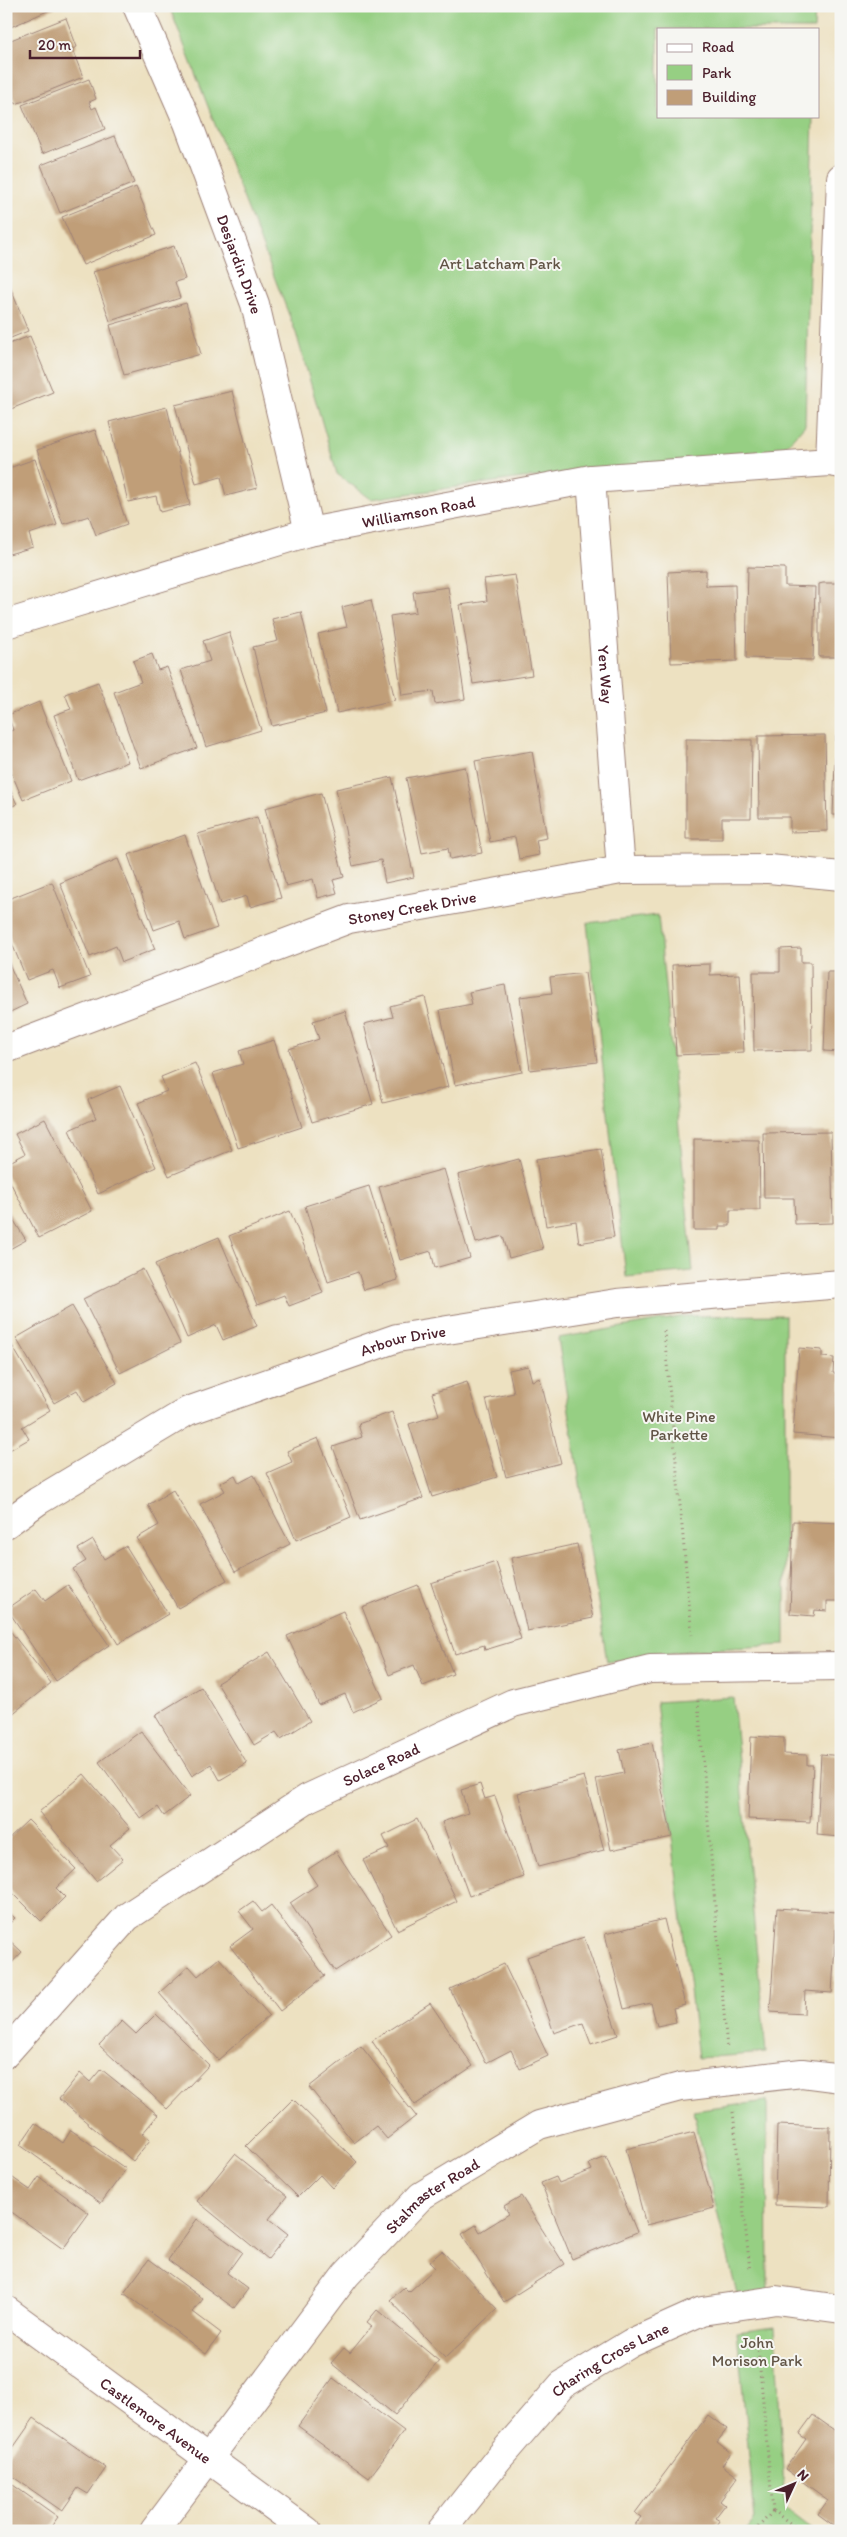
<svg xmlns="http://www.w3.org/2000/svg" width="847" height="2537" viewBox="0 0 847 2537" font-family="Itim,sans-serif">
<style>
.green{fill:#96cf83;stroke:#707757}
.building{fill:#c09e78}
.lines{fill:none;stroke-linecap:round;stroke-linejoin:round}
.minor-casing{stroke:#9c8076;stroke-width:30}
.tertiary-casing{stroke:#9c8076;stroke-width:30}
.path{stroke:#9c8076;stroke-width:3;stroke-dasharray:1 4;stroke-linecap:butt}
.minor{stroke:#fff;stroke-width:28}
.tertiary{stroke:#fff;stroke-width:28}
.labels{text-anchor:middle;stroke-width:4;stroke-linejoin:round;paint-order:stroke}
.park-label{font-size:16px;fill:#615445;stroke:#f6f6f2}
.street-label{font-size:16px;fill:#4a1f2b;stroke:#f6f6f2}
</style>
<rect width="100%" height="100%" fill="#f6f6f2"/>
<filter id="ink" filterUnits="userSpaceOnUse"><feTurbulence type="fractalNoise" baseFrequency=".02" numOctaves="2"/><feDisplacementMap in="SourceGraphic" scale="10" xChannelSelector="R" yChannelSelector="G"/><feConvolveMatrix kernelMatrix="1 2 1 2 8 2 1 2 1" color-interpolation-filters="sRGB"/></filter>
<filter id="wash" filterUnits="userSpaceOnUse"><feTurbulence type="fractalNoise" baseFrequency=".0096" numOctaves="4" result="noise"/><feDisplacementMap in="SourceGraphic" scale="20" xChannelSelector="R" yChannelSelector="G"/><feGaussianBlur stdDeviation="1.12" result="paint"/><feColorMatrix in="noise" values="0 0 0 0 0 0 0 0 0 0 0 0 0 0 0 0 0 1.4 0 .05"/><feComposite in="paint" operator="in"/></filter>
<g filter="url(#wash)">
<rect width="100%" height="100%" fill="#ede1c1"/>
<!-- green -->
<g class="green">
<polygon points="169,6 815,6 814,29 658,29 658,116 813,116 805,425 773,460 522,478 371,499 337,474 296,333"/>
<polygon points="658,915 693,1271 626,1277 587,923"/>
<polygon points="785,1315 785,1645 694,1650 607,1662 558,1338 686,1316"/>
<polygon points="733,1697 766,2053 698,2058 656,1702"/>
<polygon points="767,2101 768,2294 738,2299 693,2111"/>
<polygon points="775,2327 785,2509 814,2531 745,2531 755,2518 737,2332"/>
</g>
<g id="blocks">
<!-- building -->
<g class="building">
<polygon points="6,6 59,6 6,29"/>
<polygon points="66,18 77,47 72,49 83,77 16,104 6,80 6,42"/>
<polygon points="89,79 96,99 89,102 92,109 96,107 105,129 42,154 22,105"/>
<polygon points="115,136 134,183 60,213 41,165"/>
<polygon points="136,187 156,235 83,265 62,217"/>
<polygon points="174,246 185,279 175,282 180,298 110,321 93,272"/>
<polygon points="6,277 28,331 6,340"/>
<polygon points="186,303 201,354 124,375 110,325"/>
<polygon points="30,336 53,392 6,411 6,345"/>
<polygon points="232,391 257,488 226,496 221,477 196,484 175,405"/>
<polygon points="167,407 190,505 160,512 156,496 128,502 109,422"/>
<polygon points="95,430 127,524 96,535 89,516 63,524 37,450"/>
<polygon points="35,459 57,525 29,534 33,547 9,554 6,547 6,469"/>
<polygon points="748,567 785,568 785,586 815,587 813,660 746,658"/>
<polygon points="706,570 706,586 735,585 737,661 671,663 668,572"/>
<polygon points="515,575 532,675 473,684 460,605 487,601 484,579"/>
<polygon points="823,583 841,583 841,657 819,657 819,584"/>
<polygon points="448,587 465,699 435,704 433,691 402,695 390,616 416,612 413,592"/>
<polygon points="371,600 395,700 337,713 318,634 347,627 342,607"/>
<polygon points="301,612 326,713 272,726 253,647 278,641 272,619"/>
<polygon points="229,632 261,730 206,747 181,670 210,661 203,641"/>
<polygon points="152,654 158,670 167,667 197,748 141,768 114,692 141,682 133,661"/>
<polygon points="98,682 128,762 78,780 54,715 71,709 65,694"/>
<polygon points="39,702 71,781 23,800 6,760 6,733 13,730 8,715"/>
<polygon points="825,735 827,831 790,832 790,817 759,817 758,736"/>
<polygon points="836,736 841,736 841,815 833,815"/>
<polygon points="686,739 752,740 751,818 722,818 722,839 686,839"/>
<polygon points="532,751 547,838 536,840 539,855 519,859 515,837 490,842 475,761"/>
<polygon points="465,767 482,853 450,859 448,848 422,853 406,778"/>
<polygon points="392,777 414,877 385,883 381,860 353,866 336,789"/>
<polygon points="6,781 17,804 6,809"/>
<polygon points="321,793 344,877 333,880 337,893 318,898 313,879 286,886 265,808"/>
<polygon points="257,817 281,898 250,907 247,896 220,904 198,834"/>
<polygon points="185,835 217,928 185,939 179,921 154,930 128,855"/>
<polygon points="118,859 155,949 122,962 116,946 90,957 60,883"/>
<polygon points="52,882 90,977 60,988 53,970 27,980 6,929 6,900"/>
<polygon points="801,948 801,962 811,962 812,1050 754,1051 753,972 780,972 780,949"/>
<polygon points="6,957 27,1004 6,1014"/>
<polygon points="710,964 710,975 740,974 744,1052 676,1055 672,965"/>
<polygon points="827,972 841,972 841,1052 824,1051"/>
<polygon points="585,973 597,1062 530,1070 520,997 552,993 550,977"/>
<polygon points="505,985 522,1072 455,1085 440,1010 472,1004 469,992"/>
<polygon points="425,997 448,1087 383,1103 364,1024 393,1017 390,1006"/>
<polygon points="345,1011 373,1104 312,1122 289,1049 319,1039 313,1021"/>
<polygon points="274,1040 302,1127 238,1148 213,1073 243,1064 239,1051"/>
<polygon points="195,1063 232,1150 169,1176 138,1103 167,1091 161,1077"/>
<polygon points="120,1086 156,1167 98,1194 69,1130 96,1118 88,1100"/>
<polygon points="45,1119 92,1211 39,1238 6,1174 6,1164 25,1154 15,1134"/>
<polygon points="831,1132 833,1223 795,1224 794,1198 764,1198 763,1133"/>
<polygon points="694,1139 759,1140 760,1210 730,1210 730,1226 719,1226 719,1230 694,1230"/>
<polygon points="601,1149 614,1237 579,1243 576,1221 546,1226 536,1159"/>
<polygon points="519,1159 543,1249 509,1258 503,1236 476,1243 458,1175"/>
<polygon points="444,1169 470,1258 435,1268 431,1251 400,1260 379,1187"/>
<polygon points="369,1186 398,1280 364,1290 358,1272 328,1282 305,1206"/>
<polygon points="6,1208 26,1240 6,1251"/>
<polygon points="290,1211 323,1293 289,1306 284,1295 257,1305 229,1236"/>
<polygon points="219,1237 257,1326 223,1340 216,1325 187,1338 155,1264"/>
<polygon points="143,1269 180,1343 120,1373 83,1299"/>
<polygon points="72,1306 117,1383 84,1402 77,1390 54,1403 16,1338"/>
<polygon points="10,1342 50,1410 22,1427 29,1439 6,1452 6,1344"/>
<polygon points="799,1348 822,1350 822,1357 834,1358 833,1373 841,1374 841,1438 793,1434"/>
<polygon points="528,1366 532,1381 540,1378 561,1463 506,1477 486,1399 514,1393 509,1370"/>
<polygon points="467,1382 497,1477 432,1497 409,1424 439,1415 432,1393"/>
<polygon points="392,1412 423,1498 360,1520 333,1447 362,1437 358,1424"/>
<polygon points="318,1438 351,1517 296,1540 267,1473 292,1462 287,1451"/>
<polygon points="235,1475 239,1483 254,1475 290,1544 235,1572 200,1504 225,1491 220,1483"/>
<polygon points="173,1490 227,1580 178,1608 137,1538 159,1525 148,1505"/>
<polygon points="793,1521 841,1523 841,1601 827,1601 827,1611 815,1610 814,1616 790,1614"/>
<polygon points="93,1540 104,1559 126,1546 168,1614 118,1644 73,1569 86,1561 78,1549"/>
<polygon points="577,1544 593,1618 527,1631 511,1558"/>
<polygon points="496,1562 521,1639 485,1650 484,1645 455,1654 431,1583"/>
<polygon points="68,1585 109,1645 56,1681 7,1609 36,1589 45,1601"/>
<polygon points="418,1585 453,1674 423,1686 414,1665 389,1675 362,1607"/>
<polygon points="343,1611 383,1698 353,1712 345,1694 319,1705 287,1636"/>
<polygon points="7,1627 51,1683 6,1719 6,1628"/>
<polygon points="269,1652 310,1721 281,1739 276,1732 254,1745 217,1683"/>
<polygon points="201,1687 247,1764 220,1780 211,1764 192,1776 155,1715"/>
<polygon points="141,1731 190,1796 164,1816 158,1807 141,1819 99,1762"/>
<polygon points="751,1736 784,1738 784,1754 807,1755 807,1765 813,1765 810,1822 748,1819"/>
<polygon points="652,1743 672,1837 611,1850 596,1779 624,1773 619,1750"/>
<polygon points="821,1754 841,1756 841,1837 817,1835"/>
<polygon points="84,1774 130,1828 110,1845 123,1859 96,1881 39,1812"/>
<polygon points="584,1776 604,1850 538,1867 518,1793"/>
<polygon points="480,1784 485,1799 495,1796 524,1877 469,1896 442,1822 468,1813 461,1790"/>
<polygon points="417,1819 457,1901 397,1930 363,1860 389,1848 383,1836"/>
<polygon points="28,1820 76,1869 56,1888 65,1897 41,1921 6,1886 6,1841"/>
<polygon points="336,1851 391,1935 335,1971 290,1903 317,1885 307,1870"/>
<polygon points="253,1901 262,1912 271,1905 325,1976 280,2011 230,1946 253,1929 239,1911"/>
<polygon points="777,1908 837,1912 832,1993 805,1991 804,2014 770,2012"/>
<polygon points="6,1910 15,1918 6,1927"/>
<polygon points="664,1919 685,2005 673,2008 676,2022 657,2026 651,2003 624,2009 605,1934"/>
<polygon points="6,1937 22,1952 6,1969"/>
<polygon points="584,1937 618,2035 591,2044 583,2023 554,2033 527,1957"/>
<polygon points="219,1958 269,2015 218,2060 159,1993 189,1966 198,1976"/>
<polygon points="504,1964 548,2056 520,2069 511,2050 486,2063 450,1989"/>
<polygon points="430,2003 473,2066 415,2105 372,2041"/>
<polygon points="156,2014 209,2065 167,2109 99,2045 122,2021 136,2034"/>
<polygon points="361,2046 416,2116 387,2139 376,2126 354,2143 309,2087"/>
<polygon points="101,2069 158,2115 142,2134 150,2140 133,2161 59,2099 80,2073 90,2082"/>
<polygon points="293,2099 357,2162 332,2188 320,2175 298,2197 246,2146"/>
<polygon points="35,2123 63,2143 71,2130 126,2169 101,2203 20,2145"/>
<polygon points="777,2125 830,2127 829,2207 775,2205"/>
<polygon points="694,2132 714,2208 646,2225 626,2149"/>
<polygon points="235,2154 287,2196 269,2219 288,2234 268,2259 197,2201"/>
<polygon points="606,2157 637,2232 572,2259 541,2183 556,2177 559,2183 592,2170 589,2164"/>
<polygon points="6,2173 30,2190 39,2177 89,2213 63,2249 6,2208"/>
<polygon points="521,2196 564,2264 504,2302 462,2234 476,2225 480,2232 509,2214 504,2206"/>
<polygon points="197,2219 242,2252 227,2273 248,2289 234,2308 168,2260"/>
<polygon points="442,2251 497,2309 445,2358 390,2300 404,2287 409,2292 435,2268 429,2262"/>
<polygon points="149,2259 203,2299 193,2312 221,2333 206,2354 124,2293"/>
<polygon points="377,2310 439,2361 395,2415 331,2363 344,2348 350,2353 372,2326 367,2322"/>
<polygon points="333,2378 404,2431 369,2478 298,2426"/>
<polygon points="708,2415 727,2429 717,2442 731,2453 722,2465 738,2477 720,2501 725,2505 715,2518 720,2521 713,2531 630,2531 641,2517 635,2513"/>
<polygon points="813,2415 841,2435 841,2531 818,2514 828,2500 785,2469 806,2439 799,2434"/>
<polygon points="34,2418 106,2468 88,2494 78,2488 62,2511 6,2472 6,2458"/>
<polygon points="6,2480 58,2517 48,2531 6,2531"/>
</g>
</g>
</g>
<g filter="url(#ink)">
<use href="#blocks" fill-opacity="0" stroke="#9c8076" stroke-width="1"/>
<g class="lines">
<!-- minor casing -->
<g class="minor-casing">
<g id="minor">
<path id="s1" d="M 137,6 L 188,123 L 255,304 L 309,532"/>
<polyline points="830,462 841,178"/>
<path id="s2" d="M 591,479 L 621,870"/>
<path id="s3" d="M 6,1049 L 349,919 L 621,870 L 769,869 L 841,876"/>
<path id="s4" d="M 6,1524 L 38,1501 L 188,1411 L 397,1338 L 617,1303 L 841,1284"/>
<path id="s5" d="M 6,2053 L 127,1917 L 308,1798 L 513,1703 L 650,1669 L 841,1666"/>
<path id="s6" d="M 154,2531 L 346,2275 L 421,2196 L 539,2125 L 680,2087 L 802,2073 L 841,2078"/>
<path id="s7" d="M 441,2531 L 498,2459 L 562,2385 L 631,2343 L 702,2311 L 776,2300 L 841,2309"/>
</g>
</g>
<!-- tertiary casing -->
<g class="tertiary-casing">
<g id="tertiary">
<path id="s8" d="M 6,624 L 309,532 L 591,479 L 830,462 L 841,464"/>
<path id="s9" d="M 6,2310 L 307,2531"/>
</g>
</g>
<!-- path -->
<g class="path">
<polyline points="664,1331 692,1635"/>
<polyline points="698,1701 727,2049"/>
<polyline points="733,2112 750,2270"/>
<polyline points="757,2336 773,2511 801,2531"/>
<polyline points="755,2531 773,2511"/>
</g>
<!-- minor -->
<use href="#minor" class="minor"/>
<!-- tertiary -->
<use href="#tertiary" class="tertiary"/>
</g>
</g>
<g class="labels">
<!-- park labels -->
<g class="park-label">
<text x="500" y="269">Art Latcham Park</text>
<text x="679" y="1422">White Pine<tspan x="679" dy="18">Parkette</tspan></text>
<text x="757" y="2348">John<tspan x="757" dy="18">Morison Park</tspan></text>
</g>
<!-- street labels -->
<g class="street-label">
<text dy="6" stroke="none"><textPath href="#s1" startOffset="278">Desjardin Drive</textPath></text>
<text dy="6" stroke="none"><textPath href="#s8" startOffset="428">Williamson Road</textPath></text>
<text dy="6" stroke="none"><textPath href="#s2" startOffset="196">Yen Way</textPath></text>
<text dy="6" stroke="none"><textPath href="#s3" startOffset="431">Stoney Creek Drive</textPath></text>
<text dy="6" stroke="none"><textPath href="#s4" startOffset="441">Arbour Drive</textPath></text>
<text dy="6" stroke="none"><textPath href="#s5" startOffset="479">Solace Road</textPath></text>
<text dy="6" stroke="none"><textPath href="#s6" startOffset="438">Stalmaster Road</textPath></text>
<text dy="6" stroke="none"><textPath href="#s7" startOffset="244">Charing Cross Lane</textPath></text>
<text dy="6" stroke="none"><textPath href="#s9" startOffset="186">Castlemore Avenue</textPath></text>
</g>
</g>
<!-- margin -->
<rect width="847" height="2537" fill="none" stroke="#f6f6f2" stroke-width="25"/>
<!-- legend -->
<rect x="657" y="28" width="162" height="90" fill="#f6f6f2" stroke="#b1a0a2"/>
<rect x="667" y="44" width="25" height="8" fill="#ffffff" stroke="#b1a0a2"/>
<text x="702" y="52" font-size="15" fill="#4a1f2b">Road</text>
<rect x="667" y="65" width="25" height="15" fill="#96cf83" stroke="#b1a0a2"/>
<text x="702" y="78" font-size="15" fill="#4a1f2b">Park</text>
<rect x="667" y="90" width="25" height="15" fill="#c09e78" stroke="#b1a0a2"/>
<text x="702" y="102" font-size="15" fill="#4a1f2b">Building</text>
<!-- north arrow -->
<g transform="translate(794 2484) rotate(46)" stroke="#f6f6f2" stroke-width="4" paint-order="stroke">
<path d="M0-4L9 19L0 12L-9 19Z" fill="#4a1f2b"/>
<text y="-8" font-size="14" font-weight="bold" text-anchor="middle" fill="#4a1f2b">N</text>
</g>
<!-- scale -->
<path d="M30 50v8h110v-8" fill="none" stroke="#4a1f2b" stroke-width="2.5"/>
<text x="38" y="50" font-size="15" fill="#4a1f2b" stroke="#f6f6f2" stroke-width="4" paint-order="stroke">20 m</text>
</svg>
